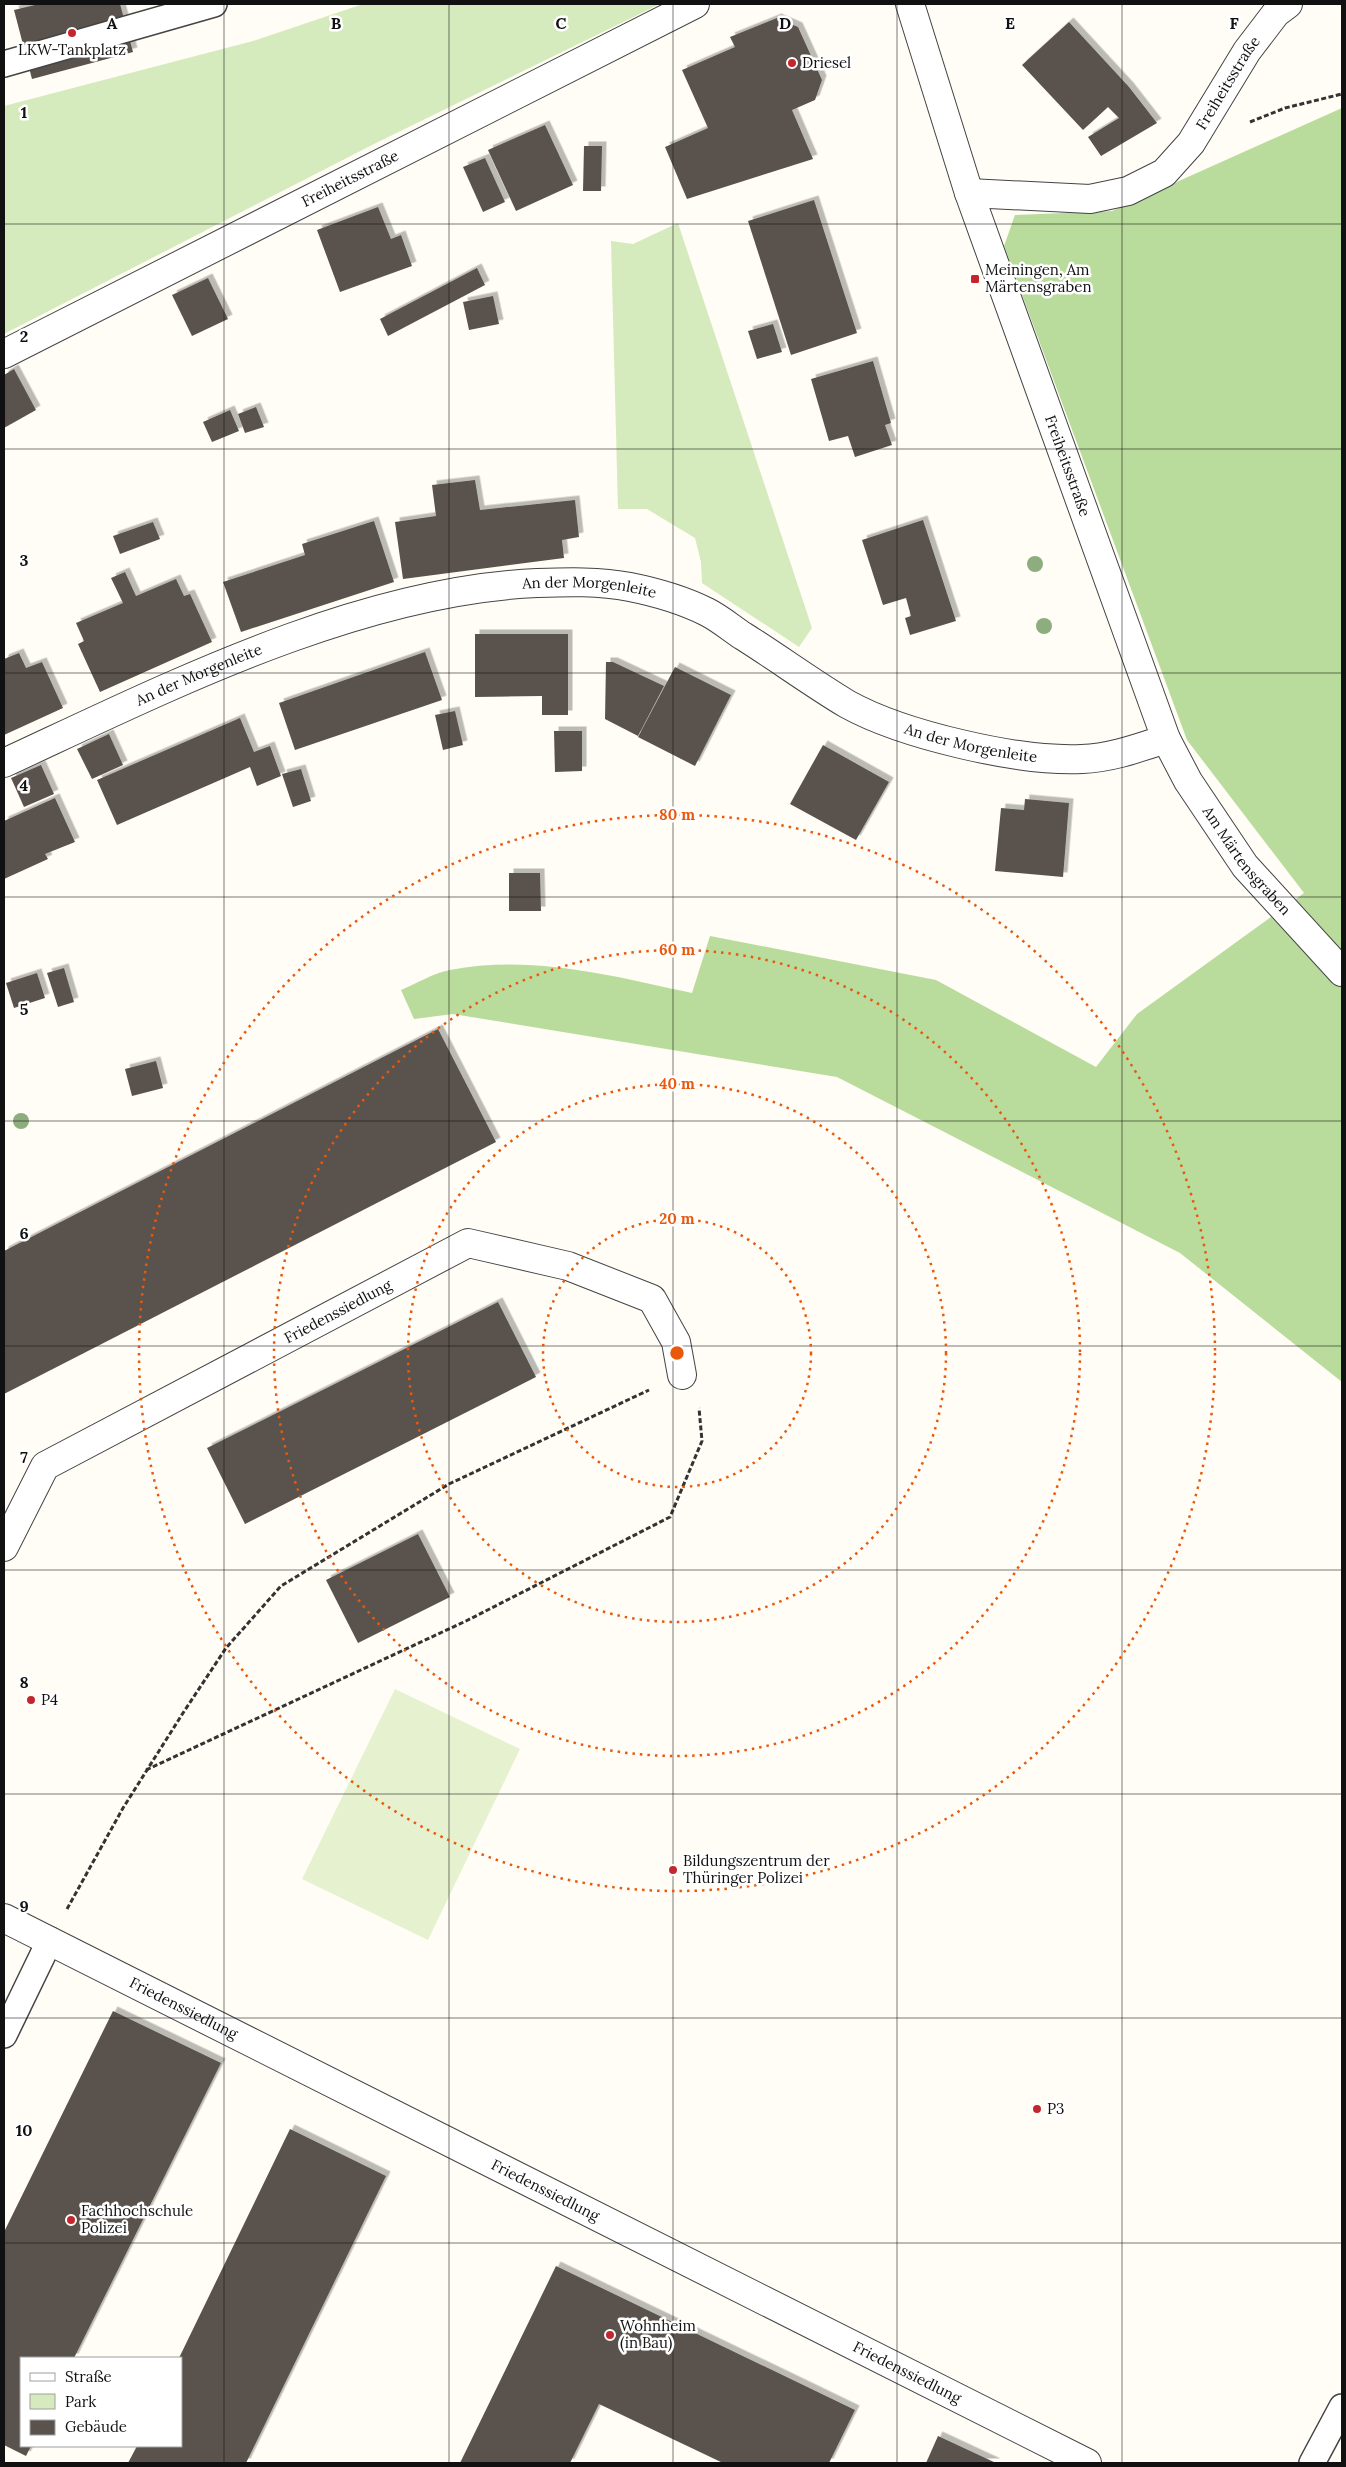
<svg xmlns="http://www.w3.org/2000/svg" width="1346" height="2467" viewBox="0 0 1346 2467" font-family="Lora,serif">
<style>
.green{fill:#d5ebbd}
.forest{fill:#b9dc9c}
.pitch{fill:#e6f2cf}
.building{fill:#5a524d;filter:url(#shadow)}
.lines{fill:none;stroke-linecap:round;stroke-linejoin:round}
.service-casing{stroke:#444;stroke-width:28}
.minor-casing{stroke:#444;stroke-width:30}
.path{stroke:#333;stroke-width:3;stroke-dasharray:5 2.5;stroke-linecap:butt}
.service{stroke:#fff;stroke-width:25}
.minor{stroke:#fff;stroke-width:28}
.tree{fill:#8dad7f}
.grid{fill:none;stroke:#111;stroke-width:1;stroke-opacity:0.55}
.ring{fill:none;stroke:#e8590c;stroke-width:2.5;stroke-dasharray:2.5 5}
.poi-dot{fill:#c4262e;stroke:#fff;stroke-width:2}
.labels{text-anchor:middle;stroke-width:5;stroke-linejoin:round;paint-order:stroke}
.poi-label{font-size:15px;fill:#111;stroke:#fff;text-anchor:start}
.street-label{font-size:15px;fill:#111;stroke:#fff}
.grid-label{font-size:16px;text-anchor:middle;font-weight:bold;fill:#111;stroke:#fff;stroke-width:5;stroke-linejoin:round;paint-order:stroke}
.centre{fill:#e8590c;stroke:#fff;stroke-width:2.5}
.ring-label{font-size:15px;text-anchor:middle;font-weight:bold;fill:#e8590c;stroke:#fff;stroke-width:5;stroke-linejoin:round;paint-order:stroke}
</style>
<defs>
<filter id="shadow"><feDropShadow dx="4.5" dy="-4.5" stdDeviation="0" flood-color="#0004"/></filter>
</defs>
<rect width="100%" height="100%" fill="#fffdf5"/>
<!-- green -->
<g class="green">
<polygon points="363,4 660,4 374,144 4,334 4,106 253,41"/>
<polygon points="678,223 812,628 799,647 702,583 701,562 695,538 647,509 618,509 611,241 633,244"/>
</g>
<!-- forest -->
<path class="forest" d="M 1342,108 L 1342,1382 L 1180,1253 L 837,1077 L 453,1014 L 414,1019 L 401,990 C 416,984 433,973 450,970 C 531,954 613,976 692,993 L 710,936 L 936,980 L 1096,1067 L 1137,1014 L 1304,893 L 1187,740 L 1004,246 L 1015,215 L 1112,211 Z"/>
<!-- pitch -->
<polygon class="pitch" points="395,1689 520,1749 428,1940 302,1879"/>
<!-- building -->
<g class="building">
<polygon points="39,4 120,4 133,52 32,79 14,10"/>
<polygon points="777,18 798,27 822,80 815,100 792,110 813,159 687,199 665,147 708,128 682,70 735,47 730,37"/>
<polygon points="1069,22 1129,87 1157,123 1101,156 1088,137 1119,118 1108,107 1083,130 1022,65"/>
<polygon points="545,125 573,185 516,211 488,150"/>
<polygon points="584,146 602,146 601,191 583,191"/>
<polygon points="485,158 505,202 483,212 463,167"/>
<polygon points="814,200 857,333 791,355 748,221"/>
<polygon points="378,207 391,239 401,235 412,266 340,292 317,230"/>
<polygon points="477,268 485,285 388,336 380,319"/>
<polygon points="208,278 228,319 192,336 172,295"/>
<polygon points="493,296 499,324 469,330 463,302"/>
<polygon points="773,324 782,352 757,359 748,331"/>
<polygon points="873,361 891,423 885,425 892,445 855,457 848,436 829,441 811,379"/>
<polygon points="14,369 36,410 4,428 4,375"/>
<polygon points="256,407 264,427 245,433 238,414"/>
<polygon points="230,410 239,431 212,442 203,422"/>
<polygon points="475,480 480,510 575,500 579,537 562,540 564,558 403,579 395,522 436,516 432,485"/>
<polygon points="923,520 956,621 910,635 905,618 911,616 906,598 883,605 862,540"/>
<polygon points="374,521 394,582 241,632 223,582 305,555 302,544"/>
<polygon points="153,522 160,539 120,554 113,536"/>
<polygon points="125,572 136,596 176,579 184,596 190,594 212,642 100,692 78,644 84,641 76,623 123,603 111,578"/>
<polygon points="475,634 568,634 568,715 542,715 542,696 475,697"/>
<polygon points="425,652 442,700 295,750 279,703"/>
<polygon points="19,653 26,668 42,662 63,708 4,735 4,659"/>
<polygon points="606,662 613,662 664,686 638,736 605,719"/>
<polygon points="675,667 731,695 695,766 638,737"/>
<polygon points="455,711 463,745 443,750 435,715"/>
<polygon points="240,718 254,752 270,746 281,776 257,786 250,767 117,825 97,780"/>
<polygon points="554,731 582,731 582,771 555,772"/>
<polygon points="109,734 123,765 92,779 77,749"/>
<polygon points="823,745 889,782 856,840 790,804"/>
<polygon points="41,765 54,794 24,807 11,778"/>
<polygon points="301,769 311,801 293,807 282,774"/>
<polygon points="55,798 75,842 45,854 48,859 4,879 4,821"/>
<polygon points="1025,799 1069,803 1063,877 995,871 1001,808 1024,810"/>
<polygon points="509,873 540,873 541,911 509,911"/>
<polygon points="64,968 74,1002 58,1007 47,973"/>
<polygon points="37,973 45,998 14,1008 6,983"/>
<polygon points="438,1029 496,1142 4,1394 4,1251"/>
<polygon points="156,1061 163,1088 132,1096 125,1069"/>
<polygon points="498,1302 536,1377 245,1524 207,1448"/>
<polygon points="418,1534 450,1597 358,1643 326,1580"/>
<polygon points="113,2011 221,2063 74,2358 21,2358 21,2446 31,2446 26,2456 4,2445 4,2232"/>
<polygon points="290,2129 386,2176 246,2463 128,2463 137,2446 181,2446 181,2358 179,2358"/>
<polygon points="556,2266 855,2410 829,2463 723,2463 599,2404 570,2463 460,2463"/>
<polygon points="938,2436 996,2463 926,2463"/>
</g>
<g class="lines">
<!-- service casing -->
<g class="service-casing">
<g id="service">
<polyline points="4,64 214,4"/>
<polyline points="4,2035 50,1940"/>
<polyline points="1312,2463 1342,2407"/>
</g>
</g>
<!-- minor casing -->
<g class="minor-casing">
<g id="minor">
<path id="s1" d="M 910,4 L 969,193 L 1166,739 L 1188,781 L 1245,866 L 1342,972"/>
<path id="s2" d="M 969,193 L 1090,199 L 1128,191 L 1164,173 L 1191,143 L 1247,51 L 1276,13 L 1288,4"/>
<path id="s3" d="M 4,354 L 695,4"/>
<path id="s4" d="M 4,763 C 166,688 356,591 537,583 C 568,582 599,581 630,587 C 655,592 683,600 707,612 C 719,618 731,628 743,636 C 778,658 812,683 847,704 C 903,735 1019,762 1082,759 C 1111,758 1138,748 1166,739"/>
<path id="s5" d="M 4,1547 L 45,1466 L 468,1243 L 568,1266 L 652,1299 L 676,1342 L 682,1375"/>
<path id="s6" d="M 4,1918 L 1087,2463"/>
</g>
</g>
<!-- path -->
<g class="path">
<polyline points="1250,122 1285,108 1342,94"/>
<polyline points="146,1770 466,1621 670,1517 702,1441 699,1408"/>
<polyline points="67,1909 123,1808 183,1713 226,1648 281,1586 449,1484 649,1390"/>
</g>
<!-- service -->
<use href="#service" class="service"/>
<!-- minor -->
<use href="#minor" class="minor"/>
</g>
<!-- trees -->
<g class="tree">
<circle cx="1035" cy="564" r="8"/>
<circle cx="1044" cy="626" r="8"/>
<circle cx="21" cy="1121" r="8"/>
</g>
<!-- grid -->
<path class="grid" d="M 224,4 L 224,2463M 449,4 L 449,2463M 673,4 L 673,2463M 897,4 L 897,2463M 1122,4 L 1122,2463M 4,224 L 1342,224M 4,449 L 1342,449M 4,673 L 1342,673M 4,897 L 1342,897M 4,1121 L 1342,1121M 4,1346 L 1342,1346M 4,1570 L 1342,1570M 4,1794 L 1342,1794M 4,2018 L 1342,2018M 4,2243 L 1342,2243"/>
<!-- distance rings -->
<g class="ring">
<circle cx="677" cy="1353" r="134"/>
<circle cx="677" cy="1353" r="269"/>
<circle cx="677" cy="1353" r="403"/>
<circle cx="677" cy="1353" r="538"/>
</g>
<!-- markers -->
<g class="poi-dot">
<circle cx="72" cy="33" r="5"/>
<circle cx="792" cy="63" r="5"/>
<rect x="970" y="274" width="10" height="10" rx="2.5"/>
<circle cx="31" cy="1700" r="5"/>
<circle cx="673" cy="1870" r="5"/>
<circle cx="1037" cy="2109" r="5"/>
<circle cx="71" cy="2220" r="5"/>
<circle cx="610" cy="2335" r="5"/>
</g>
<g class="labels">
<!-- poi labels -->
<g class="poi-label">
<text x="72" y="55" text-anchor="middle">LKW-Tankplatz</text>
<text x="802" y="68">Driesel</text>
<text x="985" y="275">Meiningen, Am<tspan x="985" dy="17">Märtensgraben</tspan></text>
<text x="41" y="1705">P4</text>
<text x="683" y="1866">Bildungszentrum der<tspan x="683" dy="17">Thüringer Polizei</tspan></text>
<text x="1047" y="2114">P3</text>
<text x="81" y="2216">Fachhochschule<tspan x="81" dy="17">Polizei</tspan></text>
<text x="620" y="2331">Wohnheim<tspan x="620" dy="17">(in Bau)</tspan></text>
</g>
<!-- street labels -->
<g class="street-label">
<text dy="5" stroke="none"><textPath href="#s2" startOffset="311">Freiheitsstraße</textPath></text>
<text dy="5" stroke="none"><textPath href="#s3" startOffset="388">Freiheitsstraße</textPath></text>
<text dy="5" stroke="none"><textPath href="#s1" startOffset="488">Freiheitsstraße</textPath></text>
<text dy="5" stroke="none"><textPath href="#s4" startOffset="619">An der Morgenleite</textPath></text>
<text dy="5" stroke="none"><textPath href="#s4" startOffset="214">An der Morgenleite</textPath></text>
<text dy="5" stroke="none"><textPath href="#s4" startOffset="1039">An der Morgenleite</textPath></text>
<text dy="5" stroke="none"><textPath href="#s1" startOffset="925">Am Märtensgraben</textPath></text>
<text dy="5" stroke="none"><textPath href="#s5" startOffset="422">Friedenssiedlung</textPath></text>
<text dy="5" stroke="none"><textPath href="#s6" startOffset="201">Friedenssiedlung</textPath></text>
<text dy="5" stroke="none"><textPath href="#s6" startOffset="606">Friedenssiedlung</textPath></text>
<text dy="5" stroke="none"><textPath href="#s6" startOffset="1011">Friedenssiedlung</textPath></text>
</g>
</g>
<g class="grid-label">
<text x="112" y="29">A</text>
<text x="336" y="29">B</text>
<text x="561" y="29">C</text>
<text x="785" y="29">D</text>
<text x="1010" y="29">E</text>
<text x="1234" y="29">F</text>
<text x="24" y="118">1</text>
<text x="24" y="342">2</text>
<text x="24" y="566">3</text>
<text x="24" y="791">4</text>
<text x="24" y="1015">5</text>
<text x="24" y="1239">6</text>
<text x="24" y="1463">7</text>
<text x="24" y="1688">8</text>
<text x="24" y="1912">9</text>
<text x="24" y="2136">10</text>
</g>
<circle cx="677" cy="1353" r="8" class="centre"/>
<g class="ring-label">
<text x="677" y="820">80 m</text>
<text x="677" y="955">60 m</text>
<text x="677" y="1089">40 m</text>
<text x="677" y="1224">20 m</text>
</g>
<!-- border -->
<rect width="1346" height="2467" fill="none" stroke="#111111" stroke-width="10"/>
<!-- legend -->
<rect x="20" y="2357" width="162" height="90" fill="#ffffff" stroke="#a0a0a0"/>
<rect x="30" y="2373" width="25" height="8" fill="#ffffff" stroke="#a0a0a0"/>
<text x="65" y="2382" font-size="15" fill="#111111">Straße</text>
<rect x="30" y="2394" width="25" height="15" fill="#d5ebbd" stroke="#a0a0a0"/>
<text x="65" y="2407" font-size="15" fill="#111111">Park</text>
<rect x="30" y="2420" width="25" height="15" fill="#5a524d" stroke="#a0a0a0"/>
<text x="65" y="2432" font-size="15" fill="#111111">Gebäude</text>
</svg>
